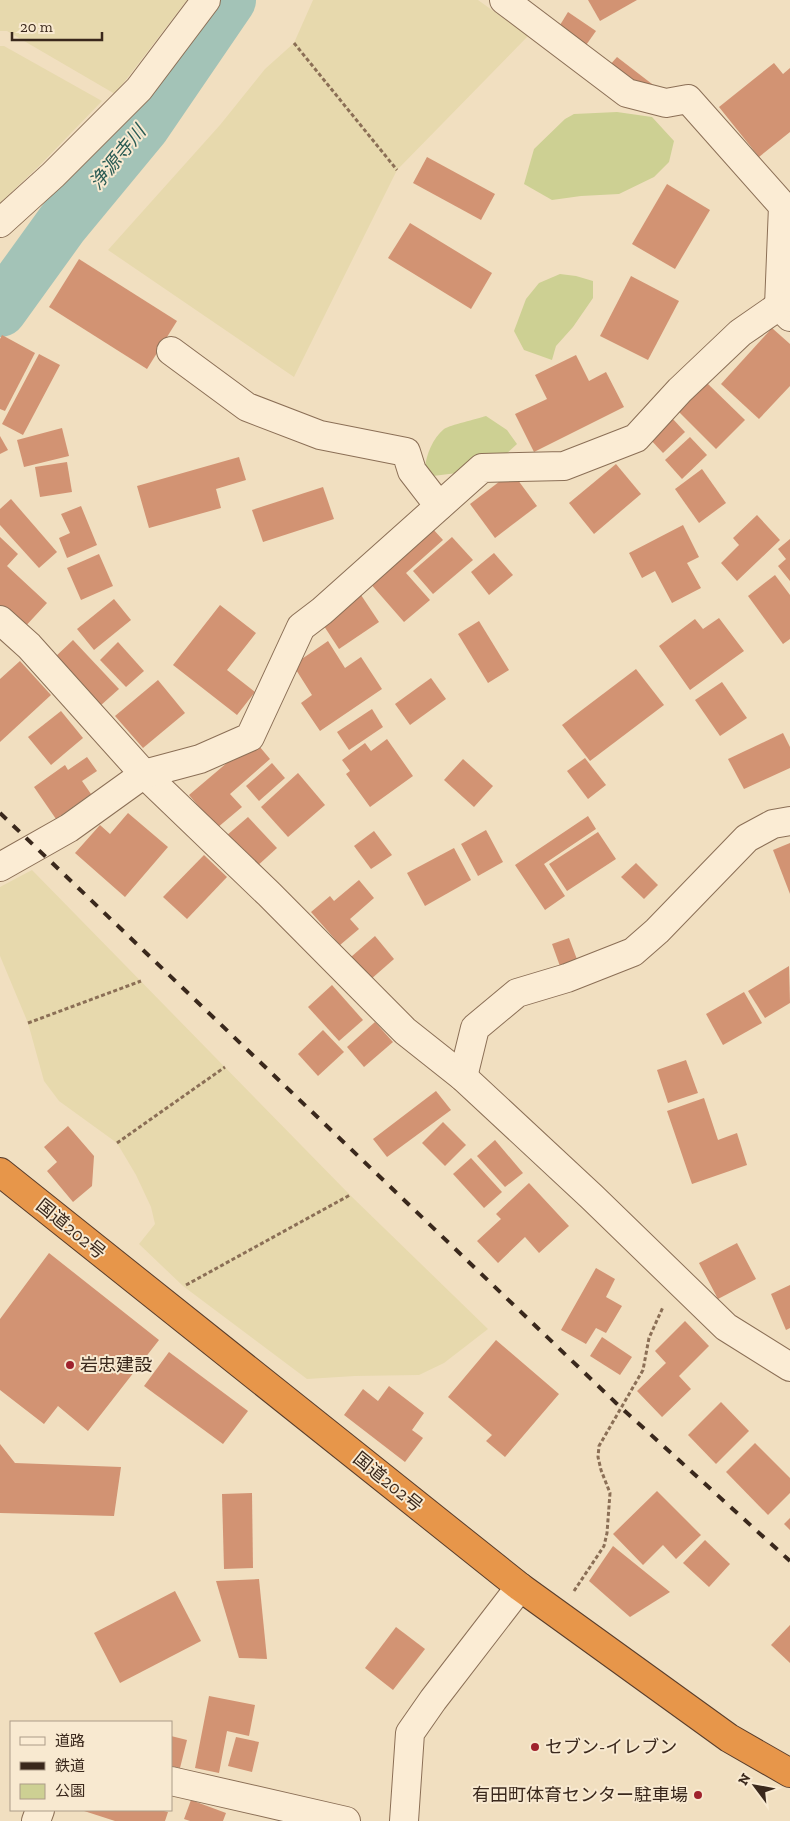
<svg xmlns="http://www.w3.org/2000/svg" width="790" height="1821" viewBox="0 0 790 1821" font-family="'Zilla Slab','Noto Sans JP',serif">
<style>
.farmland{fill:#e7d9ad}
.green{fill:#cdd093}
.lines{fill:none;stroke-linecap:round;stroke-linejoin:round}
.river{stroke:#a3c3b7;stroke-width:54}
.building{fill:#d29373}
.minor-casing{stroke:#8b6f56;stroke-width:30}
.highway-casing{stroke:#593d2b;stroke-width:30}
.path{stroke:#8b6f56;stroke-width:3;stroke-dasharray:4 2.5;stroke-linecap:butt}
.minor{stroke:#fbecd4;stroke-width:28}
.highway{stroke:#e7964a;stroke-width:28}
.rail{stroke:#3a281c;stroke-width:4;stroke-dasharray:9 9;stroke-linecap:butt}
.poi-dot{fill:#9f222d;stroke:#f8e9d0;stroke-width:2}
.labels{text-anchor:middle;stroke-width:4;stroke-linejoin:round;paint-order:stroke}
.street-label{font-size:18px;fill:#3a281c;stroke:#f8e9d0}
.poi-label{font-size:18px;fill:#3a281c;stroke:#f8e9d0;text-anchor:start}
.water-label{font-size:19px;font-style:italic;fill:#2a5b54;stroke:#f8e9d0}
</style>
<rect width="100%" height="100%" fill="#f1dfc0"/>
<!-- farmland -->
<g class="farmland">
<polygon points="0,0 187,0 115,94 7,31 0,31"/>
<polygon points="313,0 478,0 528,36 397,170 294,377 108,250 220,125 265,69 294,43"/>
<polygon points="0,46 4,46 102,101 40,165 0,203"/>
<polygon points="32,870 350,1195 488,1329 444,1363 419,1375 355,1376 307,1379 183,1286 139,1244 155,1224 151,1207 136,1175 117,1143 59,1101 44,1081 28,1023 0,956 0,887"/>
</g>
<!-- green -->
<g class="green">
<polygon points="617,112 652,117 674,141 669,162 654,177 619,194 581,196 552,200 524,184 534,149 565,119 574,114"/>
<polygon points="560,274 576,276 593,281 593,298 573,327 556,346 552,360 524,350 514,331 526,299 539,283"/>
<path d="M 486,416 L 507,430 L 517,444 L 504,456 L 457,473 L 433,476 L 425,468 C 426,455 433,438 444,429 C 450,425 477,419 486,416 Z"/>
</g>
<g class="lines">
<!-- river -->
<polyline class="river" points="0,310 62,224 143,126 229,0"/>
</g>
<!-- building -->
<g class="building">
<polygon points="588,0 637,0 600,21"/>
<polygon points="568,12 596,31 584,48 557,30"/>
<polygon points="617,57 652,84 645,93 609,66"/>
<polygon points="774,63 783,74 790,68 790,132 759,157 719,107"/>
<polygon points="427,157 495,194 481,220 413,183"/>
<polygon points="667,184 710,210 675,269 632,244"/>
<polygon points="410,223 492,273 471,309 388,258"/>
<polygon points="79,259 177,321 147,369 49,307"/>
<polygon points="631,276 679,301 648,360 600,336"/>
<polygon points="772,328 790,344 790,386 759,419 721,384"/>
<polygon points="2,335 35,353 5,411 0,409 0,339"/>
<polygon points="39,354 60,365 23,435 2,424"/>
<polygon points="576,355 589,381 606,372 624,407 534,452 515,414 547,399 535,375"/>
<polygon points="707,383 745,420 716,449 679,412"/>
<polygon points="671,417 685,432 663,453 649,438"/>
<polygon points="62,428 69,456 24,467 17,440"/>
<polygon points="0,436 8,450 0,454"/>
<polygon points="690,437 707,455 682,479 665,460"/>
<polygon points="239,457 246,480 216,489 221,508 149,528 137,486"/>
<polygon points="67,462 72,492 40,497 35,467"/>
<polygon points="616,464 641,494 594,534 569,503"/>
<polygon points="702,469 726,503 699,523 675,489"/>
<polygon points="512,472 537,506 495,538 470,504"/>
<polygon points="323,487 334,519 263,542 252,510"/>
<polygon points="11,499 57,552 39,568 0,525 0,509"/>
<polygon points="81,506 97,545 67,558 59,538 70,533 61,514"/>
<polygon points="757,515 780,540 737,581 721,563 739,545 733,538"/>
<polygon points="683,525 699,557 687,563 701,588 672,603 655,571 642,578 629,553"/>
<polygon points="432,528 443,540 406,573 430,600 404,622 369,582"/>
<polygon points="0,537 18,554 7,566 47,603 22,630 0,610"/>
<polygon points="452,537 473,560 433,594 413,571"/>
<polygon points="790,539 790,581 778,566 786,559 778,549"/>
<polygon points="494,553 513,575 489,595 471,572"/>
<polygon points="99,554 113,586 81,600 67,568"/>
<polygon points="775,575 790,595 790,639 783,644 748,596"/>
<polygon points="361,595 379,622 339,649 322,623"/>
<polygon points="114,599 131,620 94,650 77,629"/>
<polygon points="220,605 256,633 227,670 255,692 237,715 173,665"/>
<polygon points="719,618 744,651 690,690 659,646 695,619 703,629"/>
<polygon points="479,621 509,670 488,683 458,634"/>
<polygon points="73,640 119,689 100,706 54,658"/>
<polygon points="328,641 345,668 361,657 382,689 320,731 301,703 312,695 293,665"/>
<polygon points="118,642 144,671 126,687 100,660"/>
<polygon points="20,661 51,695 0,742 0,679"/>
<polygon points="636,669 664,705 590,761 562,725"/>
<polygon points="431,678 446,699 410,725 395,704"/>
<polygon points="158,680 185,713 143,748 115,716"/>
<polygon points="722,682 747,718 720,736 695,700"/>
<polygon points="372,709 383,727 349,750 337,732"/>
<polygon points="61,711 83,738 51,765 28,737"/>
<polygon points="783,733 790,747 790,768 744,789 728,759"/>
<polygon points="387,739 413,776 370,807 346,774 350,771 342,760 365,743 371,751"/>
<polygon points="254,740 270,759 230,794 242,807 217,828 189,795"/>
<polygon points="87,757 97,771 82,781 91,794 56,819 34,787 65,765 68,770"/>
<polygon points="585,758 606,785 588,799 567,771"/>
<polygon points="463,759 493,786 474,807 444,780"/>
<polygon points="272,763 285,778 259,801 246,786"/>
<polygon points="298,773 325,805 288,837 261,807"/>
<polygon points="128,813 168,847 125,897 75,853 100,825 110,834"/>
<polygon points="588,816 596,829 544,864 565,896 545,910 515,865"/>
<polygon points="248,817 277,848 255,868 226,836"/>
<polygon points="486,830 503,862 478,876 461,844"/>
<polygon points="374,831 392,855 371,869 354,846"/>
<polygon points="598,832 616,859 567,891 549,864"/>
<polygon points="790,843 790,894 773,850"/>
<polygon points="454,848 471,880 425,906 407,873"/>
<polygon points="204,855 227,877 187,919 163,897"/>
<polygon points="636,863 658,885 644,899 621,877"/>
<polygon points="359,880 374,898 350,919 359,929 340,945 311,912 330,896 334,901"/>
<polygon points="375,936 394,959 370,980 351,957"/>
<polygon points="569,938 578,962 561,969 552,944"/>
<polygon points="789,966 790,1003 765,1018 748,991"/>
<polygon points="332,985 363,1020 339,1041 308,1007"/>
<polygon points="744,992 762,1023 723,1045 706,1014"/>
<polygon points="375,1022 393,1042 364,1067 347,1047"/>
<polygon points="323,1030 344,1052 318,1076 298,1054"/>
<polygon points="686,1060 698,1093 668,1103 657,1070"/>
<polygon points="436,1091 451,1110 387,1157 373,1139"/>
<polygon points="704,1098 718,1140 737,1133 747,1165 692,1184 667,1111"/>
<polygon points="443,1122 466,1145 445,1166 422,1143"/>
<polygon points="68,1126 94,1156 92,1186 73,1202 47,1171 57,1162 44,1147"/>
<polygon points="495,1140 523,1173 505,1187 477,1156"/>
<polygon points="471,1158 502,1192 484,1208 453,1174"/>
<polygon points="529,1183 569,1226 539,1253 525,1237 498,1263 477,1241 501,1219 496,1214"/>
<polygon points="737,1243 756,1279 718,1299 699,1263"/>
<polygon points="49,1253 159,1340 88,1431 58,1406 44,1424 0,1390 0,1319"/>
<polygon points="596,1268 615,1279 606,1297 622,1306 606,1333 596,1328 586,1344 561,1330"/>
<polygon points="790,1285 790,1328 786,1330 771,1294"/>
<polygon points="685,1321 709,1346 679,1376 691,1389 662,1417 637,1391 666,1363 655,1351"/>
<polygon points="602,1337 632,1357 620,1375 590,1356"/>
<polygon points="496,1340 559,1394 505,1457 486,1441 492,1435 448,1397"/>
<polygon points="169,1352 248,1411 223,1444 144,1386"/>
<polygon points="389,1386 424,1413 412,1430 423,1438 405,1462 344,1415 363,1389 378,1401"/>
<polygon points="721,1402 749,1431 716,1464 688,1435"/>
<polygon points="755,1443 790,1478 790,1493 768,1515 726,1472"/>
<polygon points="0,1444 15,1463 121,1467 114,1516 0,1513"/>
<polygon points="657,1491 701,1535 676,1559 663,1545 643,1565 613,1534"/>
<polygon points="252,1493 253,1568 224,1569 222,1494"/>
<polygon points="790,1518 790,1530 784,1524"/>
<polygon points="705,1540 730,1564 709,1587 683,1563"/>
<polygon points="613,1546 670,1592 630,1617 589,1581"/>
<polygon points="259,1579 267,1659 239,1658 216,1581"/>
<polygon points="175,1591 201,1641 120,1683 94,1633"/>
<polygon points="790,1625 790,1663 771,1645"/>
<polygon points="396,1627 425,1649 393,1690 365,1668"/>
<polygon points="209,1696 255,1705 249,1736 227,1731 219,1773 195,1768"/>
<polygon points="171,1736 187,1740 180,1768 171,1766"/>
<polygon points="236,1737 259,1742 252,1772 228,1766"/>
<polygon points="191,1800 226,1813 223,1821 190,1821 184,1819"/>
<polygon points="81,1810 160,1810 168,1812 165,1821 115,1821"/>
</g>
<g class="lines">
<!-- minor casing -->
<g class="minor-casing">
<g id="minor">
<polyline points="504,0 627,93 666,103 688,99 783,206 779,306 790,317"/>
<polyline points="0,223 53,175 139,89 206,0"/>
<polyline points="171,351 247,407 320,435 406,452 412,471 439,506"/>
<polyline points="0,620 29,646 144,774 269,894 405,1031 463,1077 592,1197 726,1327 790,1367"/>
<polyline points="0,867 69,828 144,774 200,759 250,737 301,627 322,611 482,468 564,466 636,438 680,390 740,333 779,306"/>
<polyline points="463,1077 475,1028 517,993 567,978 633,952 657,931 747,838 773,824 790,821"/>
<polyline points="171,1781 346,1821"/>
<polyline points="36,1821 40,1810"/>
<polyline points="404,1821 410,1733 433,1700 520,1587"/>
</g>
</g>
<!-- highway casing -->
<g class="highway-casing">
<polyline id="highway" points="0,1172 520,1587 729,1738 790,1773"/>
</g>
<!-- path -->
<g class="path">
<polyline points="294,43 397,170"/>
<polyline points="28,1023 141,981"/>
<polyline points="117,1143 225,1067"/>
<polyline points="186,1285 350,1195"/>
<polyline points="574,1591 604,1546 607,1533 610,1493 601,1470 598,1457 599,1446 643,1370 649,1338 663,1307"/>
</g>
<!-- minor -->
<use href="#minor" class="minor"/>
<!-- highway -->
<use href="#highway" class="highway"/>
<!-- rail -->
<polyline class="rail" points="0,813 616,1403 790,1561"/>
</g>
<!-- markers -->
<g class="poi-dot">
<circle cx="70" cy="1365" r="5"/>
<circle cx="535" cy="1747" r="5"/>
<circle cx="698" cy="1795" r="5"/>
</g>
<g class="labels">
<!-- street labels -->
<g class="street-label">
<text transform="translate(71 1229) rotate(39)" y="6">国道202号</text>
<text transform="translate(388 1482) rotate(39)" y="6">国道202号</text>
</g>
<!-- poi labels -->
<g class="poi-label">
<text x="80" y="1371">岩忠建設</text>
<text x="545" y="1753">セブン-イレブン</text>
<text x="688" y="1801" text-anchor="end">有田町体育センター駐車場</text>
</g>
<!-- water labels -->
<g class="water-label">
<text transform="translate(117 157) rotate(-51)" y="7">浄源寺川</text>
</g>
</g>
<!-- legend -->
<rect x="10" y="1721" width="162" height="90" fill="#f8e9d0" stroke="#ac9c88"/>
<rect x="20" y="1737" width="25" height="8" fill="#fbecd4" stroke="#ac9c88"/>
<text x="55" y="1746" font-size="15" fill="#3a281c">道路</text>
<rect x="20" y="1762" width="25" height="8" fill="#3a281c" stroke="#ac9c88"/>
<text x="55" y="1771" font-size="15" fill="#3a281c">鉄道</text>
<rect x="20" y="1784" width="25" height="15" fill="#cdd093" stroke="#ac9c88"/>
<text x="55" y="1796" font-size="15" fill="#3a281c">公園</text>
<!-- north arrow -->
<g transform="translate(755 1786) rotate(302)" stroke="#f8e9d0" stroke-width="4" paint-order="stroke">
<path d="M0-4L9 19L0 12L-9 19Z" fill="#3a281c"/>
<text y="-8" font-size="14" font-weight="bold" text-anchor="middle" fill="#3a281c">N</text>
</g>
<!-- scale -->
<path d="M12 32v8h90v-8" fill="none" stroke="#3a281c" stroke-width="2.5"/>
<text x="20" y="32" font-size="15" fill="#3a281c" stroke="#f8e9d0" stroke-width="4" paint-order="stroke">20 m</text>
</svg>
